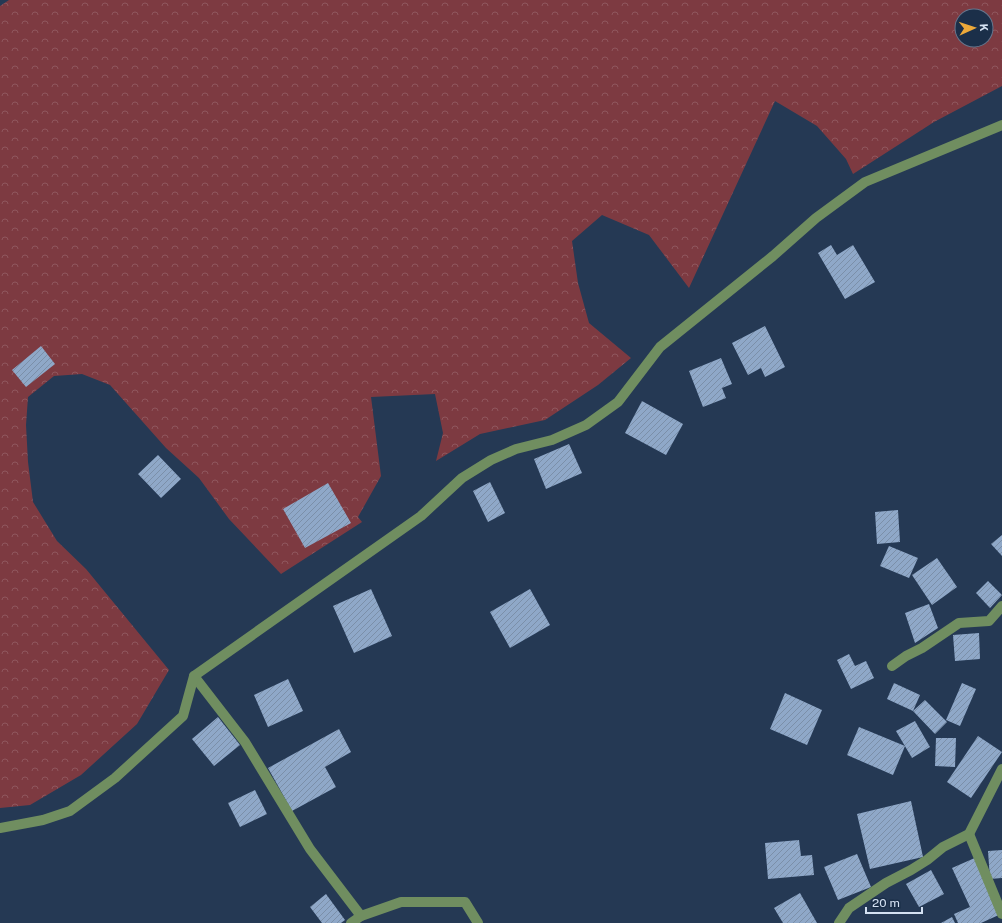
<svg xmlns="http://www.w3.org/2000/svg" width="1002" height="923" viewBox="0 0 1002 923" font-family="'Public Sans',sans-serif">
<style>
.forest{fill:url(#forest-crowns);fill-rule:evenodd}
.building{fill:url(#building-hatch)}
.lines{fill:none;stroke-linecap:round;stroke-linejoin:round}
.minor{stroke:#708e60;stroke-width:10}
</style>
<defs>
<pattern id="forest-crowns" width="20" height="18" patternUnits="userSpaceOnUse"><rect width="20" height="18" fill="#7d3a41"/><path d="M2 6a3 3 0 1 1 6 0M12 15a3 3 0 1 1 6 0" fill="none" stroke="#8f565d"/></pattern>
<pattern id="building-hatch" width="6" height="6" patternUnits="userSpaceOnUse"><rect width="6" height="6" fill="#8fa8c8"/><path d="M-1 1l2-2M0 6l6-6M5 7l2-2" fill="none" stroke="#7b8fa8"/></pattern>
</defs>
<rect width="100%" height="100%" fill="#253954"/>
<!-- forest -->
<path class="forest" d="M 9,0 L 1002,0 L 1002,86 L 934,122 L 853,174 L 846,159 L 817,126 L 775,101 L 689,288 L 649,235 L 602,215 L 572,241 L 578,283 L 589,323 L 631,358 L 598,385 L 545,420 L 480,434 L 436,461 L 443,433 L 435,394 L 371,397 L 381,476 L 358,517 L 362,522 L 281,574 L 229,519 L 199,478 L 166,448 L 110,385 L 82,374 L 54,376 L 28,397 L 26,425 L 28,462 L 33,502 L 57,541 L 86,569 L 169,670 L 137,724 L 81,775 L 30,805 L 0,808 L 0,6 ZM 962,16 L 986,16 L 986,40 L 962,40 Z"/>
<!-- building -->
<g class="building">
<polygon points="831,245 837,255 853,245 875,282 845,299 818,253"/>
<polygon points="765,326 785,367 765,377 761,368 748,375 732,343"/>
<polygon points="41,346 55,364 26,387 12,370"/>
<polygon points="721,358 732,384 722,388 726,398 703,407 689,371"/>
<polygon points="642,401 683,424 666,455 625,433"/>
<polygon points="569,444 582,473 546,489 534,459"/>
<polygon points="158,455 181,479 161,498 138,474"/>
<polygon points="490,482 505,513 488,522 473,491"/>
<polygon points="328,483 351,523 305,548 283,509"/>
<polygon points="898,510 900,542 877,544 875,512"/>
<polygon points="1002,535 1002,556 991,544"/>
<polygon points="889,546 918,558 909,578 880,566"/>
<polygon points="937,558 957,587 932,605 912,575"/>
<polygon points="988,581 1002,595 990,608 976,593"/>
<polygon points="371,589 392,636 354,653 333,606"/>
<polygon points="530,589 550,625 510,648 490,612"/>
<polygon points="929,604 938,628 915,643 905,613"/>
<polygon points="979,633 980,659 955,661 953,635"/>
<polygon points="849,654 855,666 866,661 874,678 851,689 837,660"/>
<polygon points="288,679 303,711 268,727 254,695"/>
<polygon points="894,683 920,695 913,711 887,699"/>
<polygon points="962,683 976,689 960,726 946,720"/>
<polygon points="785,693 822,710 807,745 770,729"/>
<polygon points="925,700 947,722 935,734 913,711"/>
<polygon points="218,717 240,745 214,766 192,739"/>
<polygon points="915,721 930,747 912,758 896,731"/>
<polygon points="859,727 905,746 893,775 847,755"/>
<polygon points="339,729 351,752 325,767 336,787 292,811 268,768"/>
<polygon points="978,736 1002,752 971,798 947,782"/>
<polygon points="936,738 956,738 955,767 935,766"/>
<polygon points="255,790 267,814 240,827 228,803"/>
<polygon points="911,801 923,857 870,869 857,814"/>
<polygon points="799,840 801,856 812,855 814,875 768,879 765,843"/>
<polygon points="1002,850 1002,878 990,879 988,851"/>
<polygon points="857,854 871,887 838,900 824,867"/>
<polygon points="977,857 1001,914 981,923 958,923 954,914 970,907 952,868"/>
<polygon points="931,870 944,894 919,907 906,884"/>
<polygon points="800,893 817,923 783,923 774,908"/>
<polygon points="326,894 345,920 341,923 322,923 310,907"/>
<polygon points="952,917 955,923 941,923"/>
</g>
<g class="lines">
<!-- minor -->
<g class="minor">
<polyline points="892,666 906,656 922,648 959,623 989,621 1002,606"/>
<polyline points="194,676 245,742 310,849 361,916"/>
<polyline points="0,828 43,820 70,811 115,778 183,716 194,676 421,516 462,478 491,460 516,449 552,440 586,425 618,402 660,347 773,256 816,218 865,182 1002,125"/>
<polyline points="969,834 1002,914"/>
<polyline points="351,923 361,916 401,902 465,902 478,923"/>
<polyline points="839,923 849,908 886,883 911,870 927,860 943,847 969,834 1002,769"/>
</g>
</g>
<!-- north arrow -->
<g transform="translate(974 28) rotate(87)"><circle r="19" fill="#1b2f49" stroke="#65768d"/>
<path d="M0-3L7 15L0 10L-7 15Z" fill="#eca93a"/>
<text y="-6" font-size="11" font-weight="bold" text-anchor="middle" fill="#d4e1f2">K</text>
</g>
<!-- scale -->
<path d="M866 907v6h56v-6" fill="none" stroke="#d4e1f2" stroke-width="2"/>
<text x="872" y="907" font-size="12" fill="#d4e1f2" stroke="#1b2f49" stroke-width="3" paint-order="stroke">20 m</text>
</svg>
